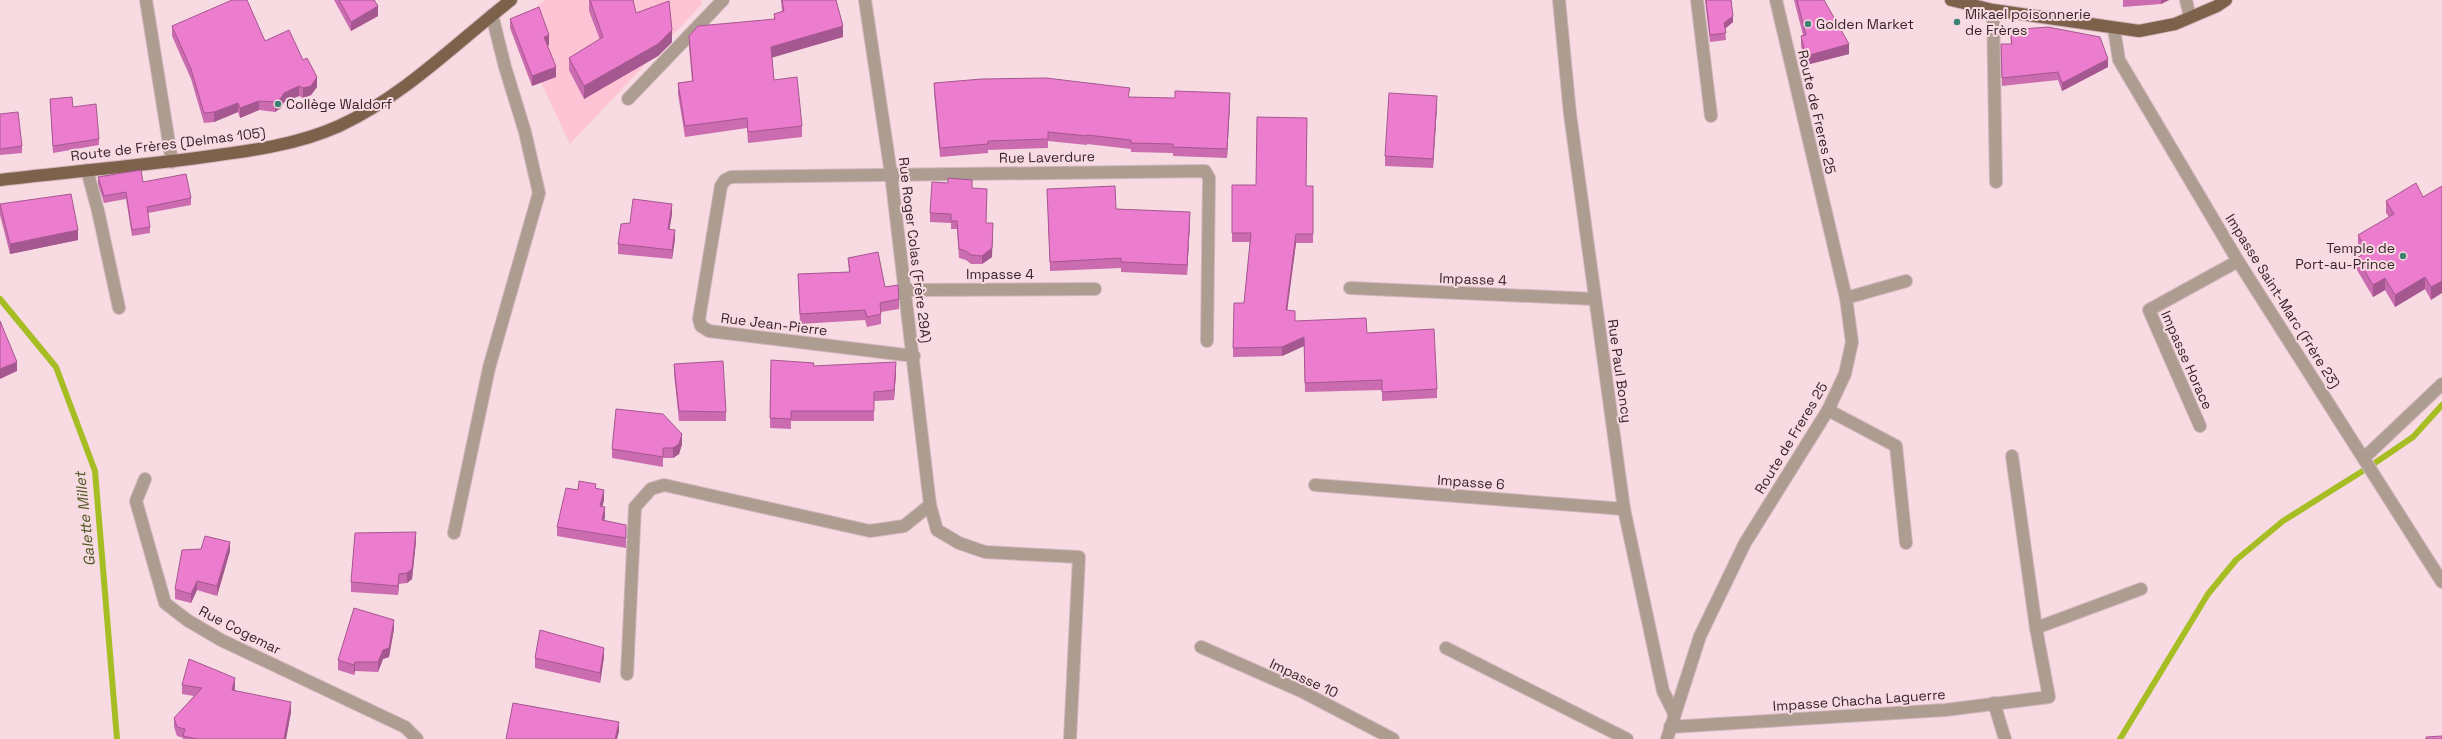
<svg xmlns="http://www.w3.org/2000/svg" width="2442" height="739" viewBox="0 0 2442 739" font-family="'Space Grotesk',sans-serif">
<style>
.built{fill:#fec4d5}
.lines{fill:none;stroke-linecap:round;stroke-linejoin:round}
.stream{stroke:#a6be24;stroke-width:6}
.minor-casing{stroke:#d2b6bd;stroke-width:14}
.major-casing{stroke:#d2b6bd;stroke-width:14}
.minor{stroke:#ad9c90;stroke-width:12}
.major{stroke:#7e614b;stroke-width:12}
.wall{fill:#cb6bb0}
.shaded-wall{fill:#a55790}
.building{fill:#ec7ccd;stroke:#a55790}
.poi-dot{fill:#3d8173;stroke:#f8dae2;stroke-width:1.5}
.labels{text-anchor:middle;stroke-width:4;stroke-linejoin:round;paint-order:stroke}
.poi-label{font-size:14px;fill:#38252b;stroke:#f8dae2;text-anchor:start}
.street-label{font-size:14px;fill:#38252b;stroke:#f8dae2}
.water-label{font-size:15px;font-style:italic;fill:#4d5821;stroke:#f8dae2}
</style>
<rect width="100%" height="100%" fill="#f8dae2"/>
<!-- built -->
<polygon class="built" points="545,0 701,0 702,4 570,144 514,25"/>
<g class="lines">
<!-- stream -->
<g class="stream">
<polyline points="0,299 56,367 95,471 117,739"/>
<polyline points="2120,739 2208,594 2236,560 2283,521 2369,467 2413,437 2442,405"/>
</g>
<!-- minor casing -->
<g class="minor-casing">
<g id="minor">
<polyline points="146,0 172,162"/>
<polyline points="865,0 891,174 930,505 937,530 959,543 985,552 1079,557 1070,739"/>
<polyline points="1559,0 1570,114 1624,509 1663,691 1674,713"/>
<polyline points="1697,0 1711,116"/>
<polyline points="2186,0 2190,17"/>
<polyline points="1993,10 1996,182"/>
<polyline points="2114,29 2119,60 2238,261 2442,582"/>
<polyline points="628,99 723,0"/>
<polyline points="87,170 98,211 119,308"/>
<polyline points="1350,288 1595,299"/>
<polyline points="905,290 1095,289"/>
<polyline points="1846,298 1906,281"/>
<polyline points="914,356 709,331 701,326 699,319 721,186 725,180 731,177 1205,171 1209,178 1207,341"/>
<polyline points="1828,410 1896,446 1906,543"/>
<polyline points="2200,426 2149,310 2238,261"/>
<polyline points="2012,456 2036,628"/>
<polyline points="2364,458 2442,384"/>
<polyline points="145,479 136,501 165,603 187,620 221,640 405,727 417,739"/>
<polyline points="1315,485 1624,509"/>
<polyline points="454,533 489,368 539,193 525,132 505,67 492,15"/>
<polyline points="1201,647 1301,691 1393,739"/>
<polyline points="1446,648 1627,739"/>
<polyline points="627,674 635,507 651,489 664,485 870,531 904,526 930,505"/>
<polyline points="1994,703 2005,739"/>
<polyline points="1670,727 1945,710 2049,697 2036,628 2141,589"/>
<polyline points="1667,739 1700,636 1745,543 1828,410 1845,374 1852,342 1846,298 1776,0"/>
</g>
</g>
<!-- major casing -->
<g class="major-casing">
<g id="major">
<polyline points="1951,0 1993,10 2139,31 2175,24 2217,6 2226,0"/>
<path d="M 0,180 C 68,172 136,166 204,157 C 249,151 297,145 339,126 C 404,96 455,44 511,0"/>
</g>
</g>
<!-- minor -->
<use href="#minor" class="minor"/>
<!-- major -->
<use href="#major" class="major"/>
</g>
<!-- wall -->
<g class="wall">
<polygon points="334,0 375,0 378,16 351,31"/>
<polygon points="589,0 633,0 636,13 672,42 658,56 584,99 569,70 569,58 600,40 589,11"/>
<polygon points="781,0 836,0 843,37 772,57 774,80 802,126 802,137 748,143 747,128 685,137 678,94 678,83 692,81 689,47 689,36 774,20 774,14 782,11"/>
<polygon points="1705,0 1731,0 1733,22 1725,29 1726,40 1710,42"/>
<polygon points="1794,0 1824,0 1849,54 1806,65 1801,46 1801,36 1803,35"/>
<polygon points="2123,0 2169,0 2161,4 2123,7"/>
<polygon points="510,19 549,45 547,46 556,77 532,86 510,28"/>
<polygon points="172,26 265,41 317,87 311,95 303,98 299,96 284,102 281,108 275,112 259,110 240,118 238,112 214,122 204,123 191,79 172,36"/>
<polygon points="2010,30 2108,67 2062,91 2058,80 2002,86 2001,44 2011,44"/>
<polygon points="934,83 1129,97 1230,102 1227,158 1173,156 1173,153 1131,152 1131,149 1087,144 1087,145 1048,141 1048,148 988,150 988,153 940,157 934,92"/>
<polygon points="50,99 73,107 99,139 99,145 53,153"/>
<polygon points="1437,105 1433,168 1385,166 1385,156"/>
<polygon points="0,114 22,146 22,153 0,155"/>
<polygon points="98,177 143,182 191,198 191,205 148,213 150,227 150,233 132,236 126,199 104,203 98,184"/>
<polygon points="1232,185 1313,186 1313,243 1296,243 1287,310 1295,321 1367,333 1437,389 1437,398 1382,401 1382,390 1305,392 1304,346 1282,356 1233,357 1233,348 1244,303 1250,242 1232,242"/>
<polygon points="2442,186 2431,300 2425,289 2395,307 2385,290 2373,297 2357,270 2357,258 2363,254 2358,247 2358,235 2389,217 2386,213 2386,201 2423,197"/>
<polygon points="972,188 986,223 992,257 982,264 971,264 966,260 959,258 957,229 951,229 951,223 930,222 930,213"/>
<polygon points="1047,189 1116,209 1190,222 1187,275 1121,272 1121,268 1050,271"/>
<polygon points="0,204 78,240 10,254 0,215"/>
<polygon points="672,214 669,229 675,239 672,259 618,254 618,244"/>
<polygon points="848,258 899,299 899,309 881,312 881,324 867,327 865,320 800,324 798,274 849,272"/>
<polygon points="771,360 813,366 896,372 894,400 874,401 874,421 791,421 791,429 770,428"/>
<polygon points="674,364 726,412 726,421 679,421 674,374"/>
<polygon points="682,444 679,454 673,458 663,458 663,467 612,458 612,449"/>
<polygon points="596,488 604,500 602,507 605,517 604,520 626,534 626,548 557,536 557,527 578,490"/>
<polygon points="416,541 412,579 407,583 399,584 398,595 351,592 351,582"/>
<polygon points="230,551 217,596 197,590 191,603 175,599 175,589"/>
<polygon points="394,629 389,657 383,659 378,672 355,671 354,675 338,670 338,660"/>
<polygon points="604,657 600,683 535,668 535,658"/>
<polygon points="182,685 235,688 234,690 291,712 286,739 183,739 183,738 177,736 174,727 174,718 194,696 182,694"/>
</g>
<!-- shaded-wall -->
<g class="shaded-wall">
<polygon points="2161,0 2169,0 2161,4"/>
<polygon points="378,6 378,16 351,31 351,22"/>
<polygon points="1733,16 1733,22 1724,29 1724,23"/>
<polygon points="843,26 843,37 771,58 771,47"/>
<polygon points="672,30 672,42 658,56 584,99 584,86"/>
<polygon points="549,35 549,45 544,47 544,37"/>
<polygon points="1849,44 1849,54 1806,65 1806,56"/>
<polygon points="2108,59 2108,67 2062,91 2062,83"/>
<polygon points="556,67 556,77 532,86 532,76"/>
<polygon points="317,77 317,87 311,95 303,98 303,88"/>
<polygon points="299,86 299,96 284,102 281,108 275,112 275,102 284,93"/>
<polygon points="1230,93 1230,102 1227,158 1227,149"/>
<polygon points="1437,96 1437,105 1433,168 1433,159"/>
<polygon points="259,101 259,110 240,118 240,108"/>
<polygon points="238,103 238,112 214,122 214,112"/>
<polygon points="672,204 672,214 668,239 668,229"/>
<polygon points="1190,212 1190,222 1187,275 1187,265"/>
<polygon points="78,230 78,240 10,254 10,244"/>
<polygon points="675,230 675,239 672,259 672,250"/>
<polygon points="993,232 992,257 982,264 982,256"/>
<polygon points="1296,234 1296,243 1286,320 1286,310"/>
<polygon points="2425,277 2425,289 2395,307 2395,295"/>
<polygon points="2385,278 2385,290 2373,297 2373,285"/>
<polygon points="2442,281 2442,293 2431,300 2431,287"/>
<polygon points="1304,337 1304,346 1282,356 1282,347"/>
<polygon points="17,362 17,371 0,379 0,369"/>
<polygon points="896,362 896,372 894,400 894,390"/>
<polygon points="682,434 682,444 679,454 673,458 673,448"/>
<polygon points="604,490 604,500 600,516 600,506"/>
<polygon points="605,507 605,517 602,529 602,520"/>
<polygon points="416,532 416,541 412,579 407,583 407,573"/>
<polygon points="230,542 230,551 217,596 217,586"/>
<polygon points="399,574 399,584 398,595 398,586"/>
<polygon points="197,581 197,590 191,603 191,594"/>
<polygon points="394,620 394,629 389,657 383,659 378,672 378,662"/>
<polygon points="604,648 604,657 600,683 600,673"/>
<polygon points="355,662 355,671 354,675 354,665"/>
<polygon points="235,678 235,688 232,699 232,690"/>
<polygon points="291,702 291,712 286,739 284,739"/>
<polygon points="619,722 619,732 617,739 615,739"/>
</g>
<!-- building -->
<g class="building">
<polygon points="232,0 247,0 265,41 289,30 303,60 307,58 317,77 311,86 303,88 299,86 284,93 281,98 275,102 259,101 240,108 238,103 214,112 204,113 191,69 172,26"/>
<polygon points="339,0 374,0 378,6 351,22"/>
<polygon points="590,0 633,0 636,13 669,1 672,30 658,44 584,86 569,58 603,37"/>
<polygon points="782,0 836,0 843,26 771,47 774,80 797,77 802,126 748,132 747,118 685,126 678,83 693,81 689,36 698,26 775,19 774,14 784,11"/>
<polygon points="1706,0 1731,0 1733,16 1724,23 1726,33 1710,35"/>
<polygon points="1797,0 1824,0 1849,44 1806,56 1801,36 1806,35"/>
<polygon points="539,7 549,35 544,37 556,67 532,76 510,19"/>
<polygon points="2048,27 2100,37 2108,59 2062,83 2058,72 2002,78 2001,44 2012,44 2010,30"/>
<polygon points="1046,78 1130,88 1128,97 1175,98 1175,91 1230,93 1227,149 1173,147 1173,144 1131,143 1131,140 1087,135 1087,136 1048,132 1048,139 988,141 988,144 940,148 934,83 982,79"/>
<polygon points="1389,93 1437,96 1433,159 1385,156"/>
<polygon points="72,97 73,107 96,104 99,139 53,146 50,99"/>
<polygon points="18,112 22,146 0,149 0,114"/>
<polygon points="1257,117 1307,118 1306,186 1313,186 1313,234 1296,234 1286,310 1295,311 1295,321 1366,318 1367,333 1434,329 1437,389 1382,392 1382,380 1305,383 1304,337 1282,347 1233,348 1234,303 1244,303 1251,233 1232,233 1232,185 1256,185"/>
<polygon points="141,170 143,182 186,174 191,198 147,207 150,227 132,230 126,192 104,196 98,177"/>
<polygon points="948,178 972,180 972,188 987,189 986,223 993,223 992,248 982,256 971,255 966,251 959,249 957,221 951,221 951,214 930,213 932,182 948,183"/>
<polygon points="2416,183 2423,197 2442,186 2442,281 2431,287 2425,277 2395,295 2385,278 2373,285 2357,258 2368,251 2358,235 2394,214 2386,201"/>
<polygon points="1115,186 1116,209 1190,212 1187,265 1121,262 1121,258 1050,262 1047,189"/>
<polygon points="71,194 78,230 10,244 0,204"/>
<polygon points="633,199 672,204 668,229 675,230 672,250 618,244 621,224 630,223"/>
<polygon points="878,252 885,287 898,285 899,299 880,303 881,314 867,317 865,310 800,314 798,274 850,272 848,258"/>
<polygon points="0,321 17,362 0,369"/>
<polygon points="771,360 814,363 813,366 896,362 894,390 874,392 874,411 791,411 791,419 770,418"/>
<polygon points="723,361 726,412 679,411 674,364"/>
<polygon points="616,409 663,414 682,434 679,444 673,448 663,448 663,457 612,449"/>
<polygon points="579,481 596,484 595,488 604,490 600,506 605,507 602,520 626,525 626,538 557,527 566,488 578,490"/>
<polygon points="416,532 412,569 407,573 399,574 398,586 351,582 355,533"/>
<polygon points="205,536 230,542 217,586 197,581 191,594 175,589 182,550 201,549"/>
<polygon points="354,608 394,620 389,648 383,650 378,662 355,662 354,665 338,660"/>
<polygon points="540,630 604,648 600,673 535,658"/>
<polygon points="189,659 235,678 232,690 291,702 284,739 197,739 183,736 185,729 177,727 174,718 202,688 182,685"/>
<polygon points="513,703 619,722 615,739 506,739"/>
<polygon points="2442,736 2442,739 2426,739 2426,737"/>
</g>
<!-- markers -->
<g class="poi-dot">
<circle cx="1957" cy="22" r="4"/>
<circle cx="1808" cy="24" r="4"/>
<circle cx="278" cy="104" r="4"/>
<circle cx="2403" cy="256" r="4"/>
</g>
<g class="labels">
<!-- poi labels -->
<g class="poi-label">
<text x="1965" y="19">Mikael poisonnerie<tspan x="1965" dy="16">de Frères</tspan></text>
<text x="1816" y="29">Golden Market</text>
<text x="286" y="109">Collège Waldorf</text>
<text x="2395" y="253" text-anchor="end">Temple de<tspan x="2395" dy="16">Port-au-Prince</tspan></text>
</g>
<!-- street labels -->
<g class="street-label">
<text transform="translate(1817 112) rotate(77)" y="5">Route de Freres 25</text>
<text transform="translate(168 144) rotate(-7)" y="5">Route de Frères (Delmas 105)</text>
<text transform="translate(1047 157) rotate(-1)" y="5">Rue Laverdure</text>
<text transform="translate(915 250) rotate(83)" y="5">Rue Roger Colas (Frère 29A)</text>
<text x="1000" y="279">Impasse 4</text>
<text transform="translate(1473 279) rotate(2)" y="5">Impasse 4</text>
<text transform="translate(2283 301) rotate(58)" y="5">Impasse Saint-Marc (Frère 23)</text>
<text transform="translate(774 324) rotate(7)" y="5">Rue Jean-Pierre</text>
<text transform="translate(2187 360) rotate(66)" y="5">Impasse Horace</text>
<text transform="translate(1620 371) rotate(82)" y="5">Rue Paul Boncy</text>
<text transform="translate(1791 438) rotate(-59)" y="5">Route de Freres 25</text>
<text transform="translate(1471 482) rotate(4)" y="5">Impasse 6</text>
<text transform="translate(240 630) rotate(27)" y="5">Rue Cogemar</text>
<text transform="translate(1304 678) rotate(25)" y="5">Impasse 10</text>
<text transform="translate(1859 700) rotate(-4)" y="5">Impasse Chacha Laguerre</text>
</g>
<!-- water labels -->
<g class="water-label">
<text transform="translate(85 519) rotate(-96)" y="5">Galette Millet</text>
</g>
</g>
</svg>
